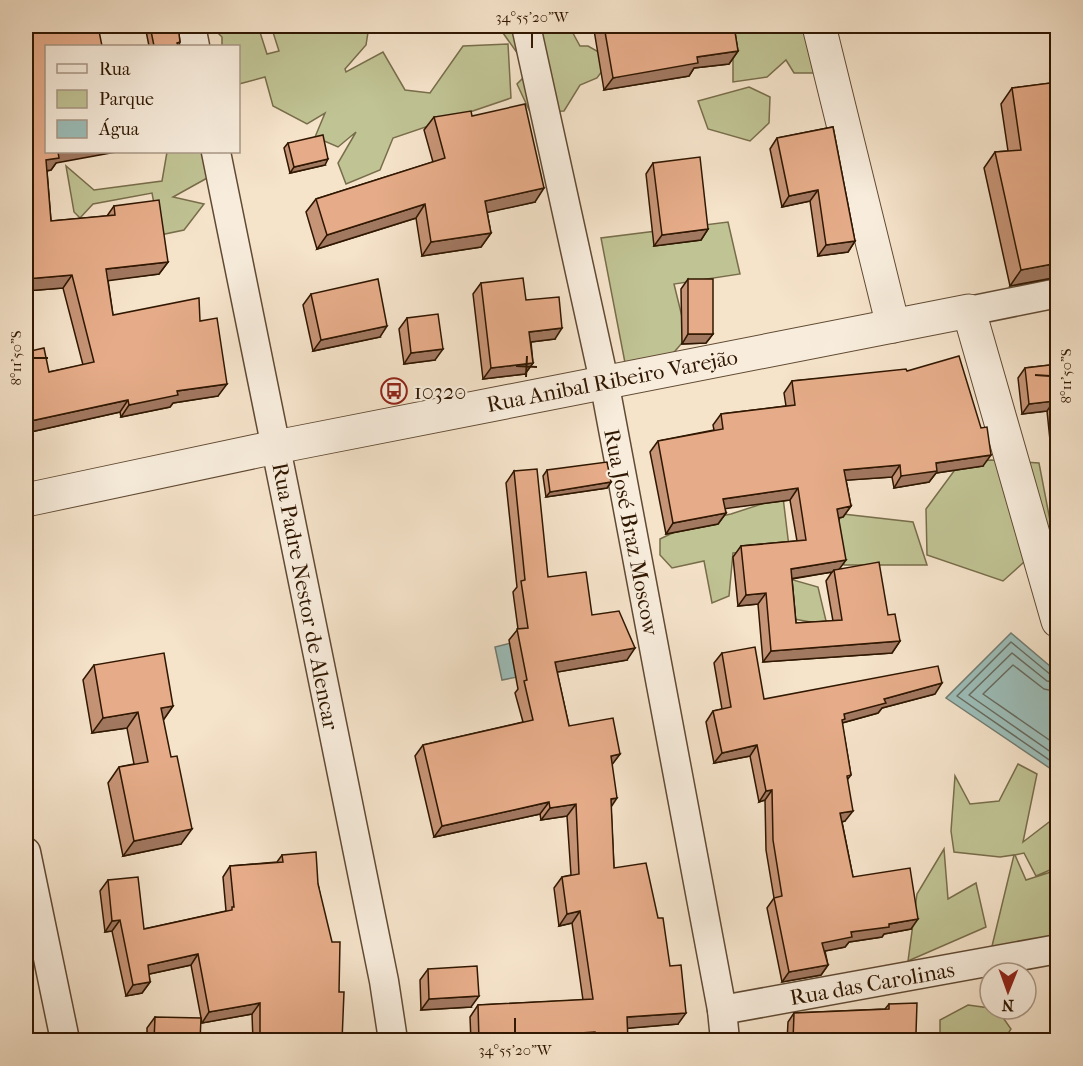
<svg xmlns="http://www.w3.org/2000/svg" width="1083" height="1066" viewBox="0 0 1083 1066" font-family="'IM FELL French Canon',serif">
<style>
.green{fill:#c0c394;stroke:#786d4a;stroke-width:1.5}
.water{fill:#9cbeba;stroke:#717b70;stroke-width:1.5}
.lines{fill:none;stroke-linecap:round;stroke-linejoin:round}
.shore{stroke:#666a5e;stroke-width:1.5}
.minor-casing{stroke:#614a33;stroke-width:31}
.tertiary-casing{stroke:#614a33;stroke-width:35}
.minor{stroke:#f8eddd;stroke-width:28}
.tertiary{stroke:#f8eddd;stroke-width:33}
.wall{fill:#c69476;stroke:#301701;stroke-width:1.5;fill-rule:evenodd}
.shaded-wall{fill:#a17860;stroke:#301701;stroke-width:1.5}
.building{fill:#e6ac89;stroke:#301701;stroke-width:1.5}
.ticks{fill:none;stroke:#301701;stroke-width:2}
.labels{text-anchor:middle;stroke-width:4.5;stroke-linejoin:round;paint-order:stroke}
.street-label{font-size:22px;fill:#301701;stroke:#f8eddd}
.poi-label{font-size:22px;fill:#301701;stroke:#f8eddd;text-anchor:start}
.neatline{fill:none;stroke:#301701;stroke-width:2}
.ticks-label{font-size:15px;text-anchor:middle;fill:#301701}
</style>
<rect width="100%" height="100%" fill="#f5e3ca"/>
<filter id="stains"><feTurbulence type="fractalNoise" baseFrequency=".00333" numOctaves="4"/><feColorMatrix values="0 0 0 0 .2 0 0 0 0 .09 0 0 0 0 .02 0 0 0 .5 -.17"/></filter>
<radialGradient id="worn" r=".72"><stop offset=".6" stop-color="#630" stop-opacity="0"/><stop offset="1" stop-color="#630" stop-opacity=".3"/></radialGradient>
<!-- green -->
<g class="green">
<polygon points="211,26 258,26 267,54 279,51 271,26 369,26 366,45 345,69 346,72 383,52 405,90 430,93 463,46 508,44 511,98 393,138 380,170 346,184 338,163 356,132 338,147 315,137 325,113 307,124 273,106 265,77 239,84 238,46 222,46 222,37"/>
<polygon points="498,26 569,26 580,46 588,46 611,59 597,78 580,85 564,111 530,112 517,84 530,71"/>
<polygon points="733,26 835,26 815,73 794,73 786,60 767,77 733,82"/>
<polygon points="749,87 770,97 769,123 750,141 708,129 698,101"/>
<polygon points="167,152 204,152 209,177 173,197 204,204 184,230 160,235 152,193 93,204 80,218 74,212 66,166 94,190 162,181"/>
<polygon points="728,222 740,274 674,284 687,337 670,357 626,368 601,238"/>
<polygon points="991,460 1039,463 1053,536 1003,581 927,555 926,509 960,463"/>
<polygon points="783,497 793,580 818,587 827,625 794,619 772,550 733,553 729,596 712,603 704,561 672,568 660,555 660,539 697,521 731,514"/>
<polygon points="834,513 913,522 927,565 844,565"/>
<polygon points="1018,764 1037,774 1023,842 1057,816 1057,867 1036,876 1024,853 1015,855 1026,880 1057,870 1057,959 1030,969 986,971 1014,855 1000,857 954,852 951,831 955,776 970,804 999,801"/>
<polygon points="944,849 948,899 976,883 986,927 908,961 917,894"/>
<polygon points="968,1005 997,1009 1011,1029 1004,1040 940,1040 940,1020"/>
</g>
<!-- water -->
<g class="water">
<polygon points="1011,633 1057,672 1057,773 946,698"/>
<polygon points="511,643 528,675 502,680 495,647"/>
</g>
<g class="lines">
<!-- shore -->
<g class="shore">
<polyline points="1058,676 1051,675 1011,642 957,696 1058,766"/>
<polyline points="1058,683 1047,681 1012,653 969,695 1058,757"/>
<polyline points="1058,692 1044,689 1013,665 983,694 1058,746"/>
</g>
<!-- minor casing -->
<g class="minor-casing">
<g id="minor">
<polyline points="191,26 195,46"/>
<polyline points="526,26 604,381 722,1010 725,1040"/>
<polyline points="216,152 384,981 393,1040"/>
<polyline points="969,311 1058,293"/>
<polyline points="26,852 65,1040"/>
<polyline points="722,1010 1058,949"/>
</g>
</g>
<!-- tertiary casing -->
<g class="tertiary-casing">
<g id="tertiary">
<polyline points="819,26 893,326"/>
<polyline points="26,500 276,447 969,311 1058,621"/>
</g>
</g>
<!-- minor -->
<use href="#minor" class="minor"/>
<!-- tertiary -->
<use href="#tertiary" class="tertiary"/>
</g>
<!-- wall -->
<g class="wall">
<polygon points="26,26 56,163 51,170 47,171 51,221 107,216 114,206 168,262 159,274 108,280 113,315 200,321 218,396 173,403 170,407 121,417 120,412 26,433 26,352 49,372 83,365 63,288 26,291"/>
<polygon points="145,26 178,26 180,42 178,46 149,46"/>
<polygon points="597,26 734,26 738,51 729,64 694,68 689,76 604,90 594,30"/>
<polygon points="1058,82 1058,277 1010,286 984,168 995,152 1008,151 1001,104 1012,88"/>
<polygon points="472,116 535,202 487,212 491,233 481,247 422,256 416,218 317,249 306,212 316,199 433,162 424,130 434,117"/>
<polygon points="833,127 855,241 848,252 818,256 810,201 782,207 770,149 777,138"/>
<polygon points="288,143 325,165 290,173 284,148"/>
<polygon points="653,163 708,229 701,240 654,246 646,174"/>
<polygon points="688,279 713,334 706,343 682,344 681,289"/>
<polygon points="481,283 526,300 555,339 531,342 533,363 525,374 483,379 473,294"/>
<polygon points="311,294 380,337 313,351 303,305"/>
<polygon points="407,318 435,360 404,364 399,329"/>
<polygon points="1058,364 1058,449 1051,450 1047,411 1022,414 1018,378 1025,368"/>
<path d="M 907,371 L 983,466 L 936,473 L 929,482 L 894,488 L 892,477 L 846,480 L 851,506 L 843,517 L 839,518 L 839,569 L 888,615 L 900,641 L 892,653 L 763,662 L 758,604 L 738,606 L 733,557 L 741,546 L 797,541 L 790,500 L 725,508 L 726,513 L 718,524 L 666,534 L 650,452 L 658,441 L 714,430 L 713,425 L 721,414 L 786,406 L 784,393 L 792,381 ZM 832,572 L 826,581 L 833,621 L 796,623 L 792,579 Z"/>
<polygon points="547,470 611,482 607,488 546,497 543,476"/>
<polygon points="514,471 548,577 592,615 627,660 557,672 569,726 620,754 612,764 611,807 614,868 678,1024 627,1028 628,1041 471,1041 470,1017 478,1005 583,1000 572,923 559,926 554,888 562,877 571,875 567,816 541,820 540,814 434,837 415,756 423,745 523,722 515,693 518,689 509,640 518,629 513,592 517,587 506,483"/>
<polygon points="722,653 764,699 935,694 882,708 878,713 842,723 851,775 847,780 845,821 842,822 853,877 911,929 884,934 882,937 849,942 845,947 825,951 828,965 821,975 782,982 767,908 774,898 766,850 765,800 759,802 750,756 714,763 706,722 713,711 722,709 714,663"/>
<polygon points="94,665 173,706 163,720 181,844 123,856 108,783 119,767 134,764 127,728 92,733 83,680"/>
<polygon points="282,855 318,884 339,992 342,1041 253,1041 252,1014 202,1023 191,965 149,974 150,982 142,993 126,996 112,931 105,932 100,891 108,880 144,929 226,911 223,877 230,866 277,862"/>
<polygon points="428,969 471,1007 421,1010 420,980"/>
<polygon points="889,1004 911,1041 787,1041 788,1022 794,1013 885,1009"/>
<polygon points="155,1017 200,1041 147,1041 147,1028"/>
</g>
<!-- shaded-wall -->
<g class="shaded-wall">
<polygon points="738,51 729,64 694,68 689,76 604,90 613,78 697,57"/>
<polygon points="58,152 116,152 56,163 51,170 38,172 46,160"/>
<polygon points="328,159 325,165 290,173 294,167"/>
<polygon points="544,188 535,202 476,215 485,201"/>
<polygon points="818,190 810,201 782,207 789,196"/>
<polygon points="425,204 416,218 317,249 327,235"/>
<polygon points="708,229 701,240 654,246 662,235"/>
<polygon points="491,233 481,247 422,256 431,242"/>
<polygon points="855,241 848,252 818,256 826,245"/>
<polygon points="168,262 159,274 98,282 106,269"/>
<polygon points="1058,263 1058,277 1010,286 1021,270"/>
<polygon points="72,275 63,288 26,291 26,279"/>
<polygon points="387,326 380,337 313,351 321,340"/>
<polygon points="562,328 555,339 522,343 529,332"/>
<polygon points="688,334 713,334 706,343 682,344"/>
<polygon points="443,349 435,360 404,364 411,353"/>
<polygon points="533,363 525,374 483,379 491,368"/>
<polygon points="227,384 218,396 173,403 170,407 121,417 129,405 177,391"/>
<polygon points="128,400 120,412 26,433 26,422"/>
<polygon points="1054,401 1047,411 1022,414 1029,404"/>
<polygon points="1058,441 1058,449 1051,450"/>
<polygon points="991,455 983,466 936,473 929,482 894,488 901,476 936,463"/>
<polygon points="900,465 892,477 836,481 844,470"/>
<polygon points="611,482 607,488 546,497 550,492"/>
<polygon points="798,488 790,500 715,510 723,499"/>
<polygon points="851,506 843,517 829,520 837,509"/>
<polygon points="726,513 718,524 666,534 673,523"/>
<polygon points="846,560 838,571 834,570 832,572 783,580 791,569"/>
<polygon points="766,593 758,604 738,606 746,595"/>
<polygon points="900,641 892,653 763,662 771,651"/>
<polygon points="635,648 627,660 546,674 555,662"/>
<polygon points="942,683 935,694 882,708 878,713 842,723 837,730 844,714 884,699"/>
<polygon points="173,706 162,722 161,708"/>
<polygon points="138,712 127,728 92,733 103,718"/>
<polygon points="757,745 750,756 714,763 722,753"/>
<polygon points="620,754 611,766 611,756"/>
<polygon points="772,790 765,800 759,802 766,791"/>
<polygon points="617,798 609,810 611,799"/>
<polygon points="549,802 540,814 434,837 442,826"/>
<polygon points="576,804 567,816 541,820 550,808"/>
<polygon points="853,811 845,821 832,824 840,813"/>
<polygon points="192,829 181,844 123,856 134,841"/>
<polygon points="580,911 572,923 559,926 567,914"/>
<polygon points="918,919 911,929 884,934 882,937 849,942 845,947 815,953 822,943 851,932 889,924"/>
<polygon points="120,920 112,931 105,932 112,921"/>
<polygon points="198,954 191,965 140,976 148,965"/>
<polygon points="828,965 821,975 782,982 789,972"/>
<polygon points="150,982 142,993 126,996 133,985"/>
<polygon points="479,996 471,1007 421,1010 429,999"/>
<polygon points="260,1003 252,1014 202,1023 209,1012"/>
<polygon points="686,1013 678,1024 619,1029 627,1017"/>
<polygon points="595,1032 590,1041 515,1041 517,1037"/>
<polygon points="916,1033 911,1041 832,1041 879,1034"/>
</g>
<!-- building -->
<g class="building">
<polygon points="26,26 98,26 102,46 46,46 46,152 63,152 58,152 59,158 46,160 51,221 115,215 114,206 159,200 168,262 106,269 113,315 199,298 200,321 217,318 227,384 177,391 178,395 129,405 128,400 26,422 26,352 44,348 49,372 94,362 72,275 26,279"/>
<polygon points="150,26 178,26 180,42 177,43 178,46 154,46"/>
<polygon points="604,26 734,26 738,51 697,57 698,63 613,78"/>
<polygon points="1058,82 1058,263 1021,270 995,152 1021,150 1012,88"/>
<polygon points="525,104 544,188 485,201 491,233 431,242 425,204 327,235 316,199 445,158 434,117 471,111 472,116"/>
<polygon points="833,127 855,241 826,245 818,190 789,196 777,138"/>
<polygon points="323,135 328,159 294,167 288,143"/>
<polygon points="700,157 708,229 662,235 653,163"/>
<polygon points="523,278 526,300 559,297 562,328 529,332 533,363 491,368 481,283"/>
<polygon points="378,279 387,326 321,340 311,294"/>
<rect x="688" y="279" width="25" height="55"/>
<polygon points="438,314 443,349 411,353 407,318"/>
<polygon points="959,356 981,428 987,427 991,455 936,463 937,471 901,476 900,465 844,470 851,506 837,509 846,560 791,569 796,623 842,620 834,570 879,562 888,615 895,614 900,641 771,651 766,593 746,595 741,546 806,540 798,488 723,499 726,513 673,523 658,441 723,429 721,414 795,405 792,381 906,369 907,371"/>
<polygon points="1058,364 1058,431 1054,401 1029,404 1025,368"/>
<polygon points="607,462 611,482 550,492 547,470"/>
<polygon points="537,469 548,577 586,572 592,615 619,611 635,648 555,662 569,726 613,718 620,754 611,756 617,798 611,799 614,868 646,863 658,918 663,918 670,966 681,965 686,1013 627,1017 628,1041 596,1041 595,1032 517,1037 517,1041 479,1041 478,1005 593,999 580,911 567,914 562,877 579,874 576,804 550,808 549,802 442,826 423,745 533,720 524,681 527,680 517,629 528,628 521,581 525,580 514,471"/>
<polygon points="755,647 764,699 938,666 942,683 884,699 886,703 844,714 845,719 842,720 851,775 847,776 853,811 840,813 853,877 910,868 918,919 889,924 889,927 851,932 852,937 822,943 828,965 789,972 774,898 782,896 773,840 772,790 766,791 757,745 722,753 713,711 731,707 722,653"/>
<polygon points="164,653 173,706 161,708 171,757 177,756 192,829 134,841 119,767 148,762 138,712 103,718 94,665"/>
<polygon points="316,852 318,884 332,942 340,942 339,992 344,992 342,1041 260,1041 260,1003 209,1012 198,954 148,965 150,982 133,985 120,920 112,921 108,880 138,877 144,929 232,910 232,907 234,907 230,866 283,862 282,855"/>
<polygon points="477,966 479,996 429,999 428,969"/>
<polygon points="917,1003 916,1033 879,1034 879,1037 832,1040 833,1041 793,1041 794,1013 889,1009 889,1004"/>
<polygon points="155,1017 201,1018 200,1041 154,1041"/>
</g>
<!-- ticks -->
<path class="ticks" d="M 532,48 L 532,33M 33,358 L 48,358M 516,366 L 537,367M 1035,375 L 1050,376M 526,377 L 527,356M 515,1033 L 515,1018"/>
<!-- icons -->
<defs>
<g id="bus-ring" transform="scale(1.35)"><circle r="9.5" fill="#f8eddd" stroke="#8f2418" stroke-width="1.5"/><path d="M-5-6H5V4H4V6H2V4H-2V6H-4V4H-5ZM-3.5-4V0h7V-4ZM-3.5 1.2v1.5H-2V1.2ZM2 1.2v1.5H3.5V1.2Z" fill="#8f2418"/></g>
</defs>
<g fill-rule="evenodd">
<use href="#bus-ring" x="394" y="391"/>
</g>
<g class="labels">
<!-- street labels -->
<g class="street-label">
<text transform="translate(612 380) rotate(-11)" y="8">Rua Anibal Ribeiro Varejão</text>
<text transform="translate(632 532) rotate(79)" y="8">Rua José Braz Moscow</text>
<text transform="translate(306 596) rotate(79)" y="8">Rua Padre Nestor de Alencar</text>
<text transform="translate(872 983) rotate(-10)" y="8">Rua das Carolinas</text>
</g>
<!-- poi labels -->
<g class="poi-label">
<text x="414" y="399">10320</text>
</g>
</g>
<!-- margin -->
<rect width="1083" height="1066" fill="none" stroke="#f5e3ca" stroke-width="66"/>
<!-- legend -->
<rect x="45" y="45" width="195" height="108" fill="#f8eddd" stroke="#a89785" stroke-width="1.5"/>
<rect x="57" y="64" width="30" height="9" fill="#f8eddd" stroke="#a89785" stroke-width="1.5"/>
<text x="99" y="75" font-size="18" fill="#301701">Rua</text>
<rect x="57" y="90" width="30" height="18" fill="#c0c394" stroke="#a89785" stroke-width="1.5"/>
<text x="99" y="105" font-size="18" fill="#301701">Parque</text>
<rect x="57" y="120" width="30" height="18" fill="#9cbeba" stroke="#a89785" stroke-width="1.5"/>
<text x="99" y="135" font-size="18" fill="#301701">Água</text>
<!-- north arrow -->
<g transform="translate(1008 991) rotate(181)"><circle r="28" fill="#f8eddd" stroke="#a89785" stroke-width="1.5"/>
<path d="M0-4.5L10 22L0 15L-10 22Z" fill="#8f2418"/>
<text y="-9" font-size="16" font-weight="bold" text-anchor="middle" fill="#301701">N</text>
</g>
<rect x="33" y="33" width="1017" height="1000" class="neatline"/>
<g class="ticks-label">
<text x="532" y="22">34°55'20"W</text>
<text transform="translate(16 358) rotate(-90)" y="5">8°11'50"S</text>
<text transform="translate(1066 376) rotate(-90)" y="5">8°11'50"S</text>
<text x="515" y="1055">34°55'20"W</text>
</g>
<rect width="100%" height="100%" filter="url(#stains)"/>
<rect width="100%" height="100%" fill="url(#worn)"/>
</svg>
